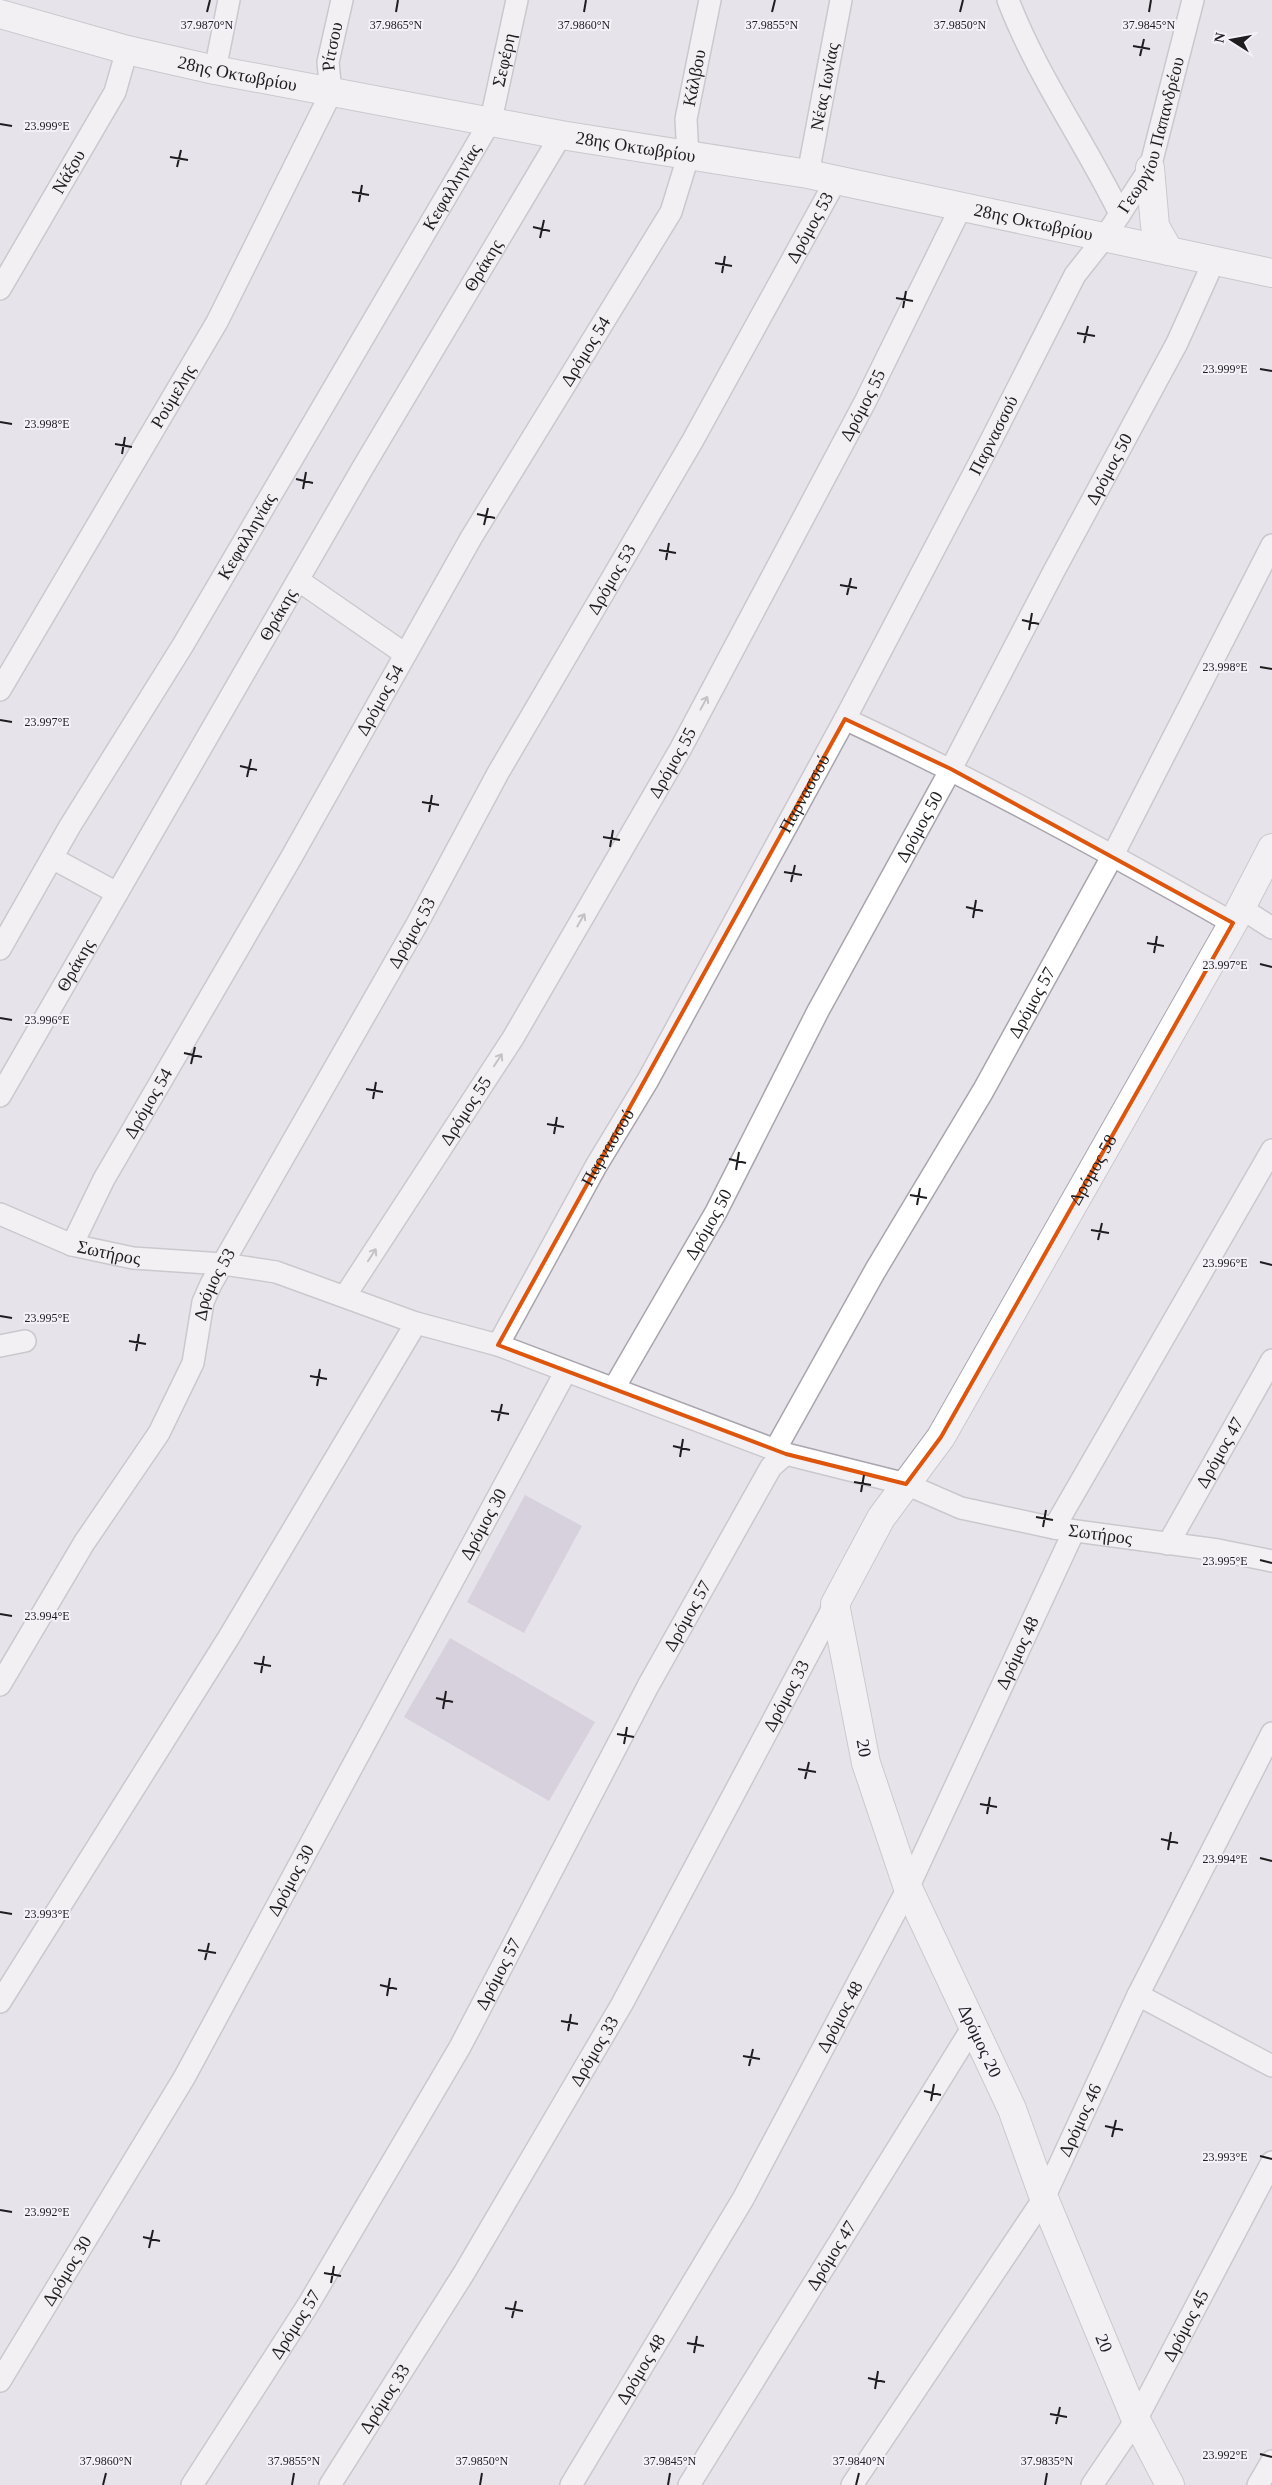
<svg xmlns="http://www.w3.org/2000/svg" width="1272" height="2485" viewBox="0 0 1272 2485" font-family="Georgia,serif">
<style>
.green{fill:#c4b9ce}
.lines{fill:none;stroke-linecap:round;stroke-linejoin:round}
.minor-casing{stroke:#a9a5ac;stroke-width:24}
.tertiary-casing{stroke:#a9a5ac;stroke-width:30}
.minor{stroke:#fff;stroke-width:21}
.tertiary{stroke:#fff;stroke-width:28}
.oneway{stroke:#9a999b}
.marked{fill:none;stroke:#de560d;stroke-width:4;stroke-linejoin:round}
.ticks{fill:none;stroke:#1f1d20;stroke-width:2}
.labels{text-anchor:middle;stroke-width:4;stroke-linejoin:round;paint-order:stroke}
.street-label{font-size:18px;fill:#1f1d20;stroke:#f4f1f8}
.ticks-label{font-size:12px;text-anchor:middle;fill:#1f1d20;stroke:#f4f1f8;stroke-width:4;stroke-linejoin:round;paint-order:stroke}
</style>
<rect width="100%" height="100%" fill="#e7e3ea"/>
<!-- green -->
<g class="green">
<polygon points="525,1495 582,1526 524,1633 467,1602"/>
<polygon points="450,1638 595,1722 549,1801 404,1717"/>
</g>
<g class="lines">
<!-- minor casing -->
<g class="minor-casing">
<g id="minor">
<path d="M 1008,0 C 1037,76 1085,142 1120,214"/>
<polyline points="215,70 229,0"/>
<path id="s1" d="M 808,174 L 841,0"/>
<path id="s2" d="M 0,289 L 115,92 L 127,50"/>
<polyline points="298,580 405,654"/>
<path id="s3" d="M 0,690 L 217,322 L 331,93 L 328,62 L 342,0"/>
<path d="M 845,719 C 978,781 1106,851 1233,923"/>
<polyline points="52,858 117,893"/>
<polyline points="1241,908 1272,928"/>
<path id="s4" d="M 0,949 L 70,826 L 183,645 L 491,120 L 517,0"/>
<path id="s5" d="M 0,1096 L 362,469 L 561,135"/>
<path id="s6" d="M 0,1214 L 72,1245 L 133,1258 L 223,1264 L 276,1272 L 416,1323 L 498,1345 L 786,1454 L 906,1484 L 961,1508 L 1054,1528 L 1218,1550 L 1272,1561"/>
<path id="s7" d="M 72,1245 L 104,1179 L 291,858 L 471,538 L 671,212 L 688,157 L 686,119 L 710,0"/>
<path id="s8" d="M 345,1296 L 513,1038 L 681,748 L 866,400 L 961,207"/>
<path id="s9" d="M 498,1345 L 596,1166 L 648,1080 L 845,719 L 982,458 L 1075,275 L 1105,237 L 1150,168 L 1193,0"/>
<polyline points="0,1346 25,1341"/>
<path id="s10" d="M 614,1388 L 716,1212 L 818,1011 L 951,769 L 1054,571 L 1177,343 L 1214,261"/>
<path id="s11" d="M 775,1450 L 875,1271 L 983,1091 L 1113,855 L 1272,545"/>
<polyline points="1054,1528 1272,1150"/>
<path id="s12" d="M 1168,1544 L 1272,1360"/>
<path id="s13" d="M 0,1685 L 84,1543 L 159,1433 L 193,1363 L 203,1302 L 211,1284 L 417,924 L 498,773 L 693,440 L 836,180"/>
<polyline points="1138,1995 1272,2066"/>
<polyline points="0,2002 229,1637 416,1323"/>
<path id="s14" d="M 0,2381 L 184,2078 L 566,1371"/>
<path id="s15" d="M 192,2485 L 308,2305 L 460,2047 L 648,1686 L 771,1467 L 786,1454"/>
<path id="s16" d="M 330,2485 L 464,2273 L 622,2004 L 835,1604"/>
<path id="s17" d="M 571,2485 L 743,2199 L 908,1888 L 1074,1531"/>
<path id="s18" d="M 689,2485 L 974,2025"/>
<path id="s19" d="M 852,2485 L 1044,2198 L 1138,1995 L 1272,1733"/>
<path id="s20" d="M 1092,2485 L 1136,2420 L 1272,2162"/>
<polyline points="1258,2485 1272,2461"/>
</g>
</g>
<!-- tertiary casing -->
<g class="tertiary-casing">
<g id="tertiary">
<path id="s21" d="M 0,14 L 127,50 L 215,70 L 561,135 L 808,174 L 1272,273"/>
<polyline points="1150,168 1155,226 1169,251"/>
<path id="s22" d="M 1170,2485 L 1136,2420 L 1044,2198 L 1012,2109 L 908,1888 L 866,1763 L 835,1604 L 881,1518 L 941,1437 L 1233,923 L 1272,848"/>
</g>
</g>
<!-- minor -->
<use href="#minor" class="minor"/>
<!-- tertiary -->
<use href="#tertiary" class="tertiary"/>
</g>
<!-- one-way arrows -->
<defs><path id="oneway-shaft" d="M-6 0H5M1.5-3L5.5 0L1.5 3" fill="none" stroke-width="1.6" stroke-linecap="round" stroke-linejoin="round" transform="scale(1.25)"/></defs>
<g class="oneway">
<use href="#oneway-shaft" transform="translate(704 703) rotate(-62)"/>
<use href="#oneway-shaft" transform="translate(581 920) rotate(-60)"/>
<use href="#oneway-shaft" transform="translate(498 1060) rotate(-57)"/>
<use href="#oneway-shaft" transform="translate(372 1255) rotate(-57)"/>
</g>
<!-- marked area -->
<path d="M0 0H1272V2485H0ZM 845,719 L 951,769 L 1233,923 L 941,1437 L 906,1484 L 786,1454 L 498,1345 Z" fill="#e7e3ea" fill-opacity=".55" fill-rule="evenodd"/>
<path class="marked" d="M 845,719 L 951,769 L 1233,923 L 941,1437 L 906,1484 L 786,1454 L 498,1345 Z"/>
<!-- ticks -->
<path class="ticks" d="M 207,12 L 210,0M 396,12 L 398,0M 584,12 L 586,0M 772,12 L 775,0M 960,12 L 963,0M 1149,12 L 1151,0M 1133,46 L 1150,49M 1140,56 L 1144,39M 0,124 L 12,126M 170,157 L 188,160M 177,167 L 181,150M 352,192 L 369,195M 359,202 L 362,185M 533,227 L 550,231M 540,238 L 544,220M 715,263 L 732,266M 722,273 L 725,256M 896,298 L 913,301M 903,308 L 906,291M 1077,333 L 1095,336M 1084,343 L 1088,326M 1260,369 L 1272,371M 0,422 L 12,424M 115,444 L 132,447M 122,454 L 125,437M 296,479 L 313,483M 303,489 L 306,472M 477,514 L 495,518M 484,525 L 488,508M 659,550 L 676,553M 666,560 L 669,543M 840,585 L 857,588M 847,595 L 851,578M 1022,620 L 1039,624M 1029,630 L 1032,613M 1260,667 L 1272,669M 0,720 L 12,722M 240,766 L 257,770M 247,777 L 251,759M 422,802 L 439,805M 429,812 L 432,795M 603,837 L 620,840M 610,847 L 613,830M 784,872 L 802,875M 791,882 L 795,865M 966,907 L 983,911M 973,918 L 976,900M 1147,943 L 1164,946M 1154,953 L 1157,936M 1260,964 L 1272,967M 0,1018 L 12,1020M 184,1053 L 202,1057M 191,1064 L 195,1047M 366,1089 L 383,1092M 373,1099 L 376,1082M 547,1124 L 564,1127M 554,1134 L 557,1117M 729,1159 L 746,1163M 736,1170 L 739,1152M 910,1195 L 927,1198M 917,1205 L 920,1188M 1091,1230 L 1109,1233M 1098,1240 L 1102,1223M 1260,1262 L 1272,1265M 0,1316 L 12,1318M 129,1341 L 146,1344M 136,1351 L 139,1334M 310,1376 L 327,1379M 317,1386 L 320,1369M 491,1411 L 509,1414M 498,1421 L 502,1404M 673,1446 L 690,1450M 680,1457 L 683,1439M 854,1482 L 871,1485M 861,1492 L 864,1475M 1036,1517 L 1053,1520M 1043,1527 L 1046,1510M 1260,1560 L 1272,1563M 0,1614 L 12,1616M 254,1663 L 271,1666M 261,1673 L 264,1656M 436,1698 L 453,1702M 443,1709 L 446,1691M 617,1734 L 634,1737M 624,1744 L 627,1727M 798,1769 L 816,1772M 805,1779 L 809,1762M 980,1804 L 997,1807M 987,1814 L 990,1797M 1161,1839 L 1178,1843M 1168,1850 L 1171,1832M 1260,1858 L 1272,1861M 0,1912 L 12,1914M 198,1950 L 216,1953M 205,1960 L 209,1943M 380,1985 L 397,1989M 387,1996 L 390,1978M 561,2021 L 578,2024M 568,2031 L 571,2014M 743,2056 L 760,2059M 749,2066 L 753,2049M 924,2091 L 941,2095M 931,2101 L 934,2084M 1105,2126 L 1123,2130M 1112,2137 L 1116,2120M 1260,2156 L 1272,2159M 0,2210 L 12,2212M 143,2237 L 160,2241M 149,2248 L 153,2230M 324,2273 L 341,2276M 331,2283 L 334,2266M 505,2308 L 523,2311M 512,2318 L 516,2301M 687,2343 L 704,2346M 694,2353 L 697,2336M 868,2378 L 885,2382M 875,2389 L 878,2371M 1050,2414 L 1067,2417M 1056,2424 L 1060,2407M 1260,2454 L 1272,2457M 103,2485 L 106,2473M 292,2485 L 294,2473M 480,2485 L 482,2473M 668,2485 L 670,2473M 856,2485 L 859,2473M 1045,2485 L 1047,2473"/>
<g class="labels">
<!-- street labels -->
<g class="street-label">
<text dy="6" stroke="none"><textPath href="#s3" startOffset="730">Ρίτσου</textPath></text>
<text dy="6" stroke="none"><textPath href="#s4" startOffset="1025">Σεφέρη</textPath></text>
<text dy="6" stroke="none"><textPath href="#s21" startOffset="245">28ης Οκτωβρίου</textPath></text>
<text dy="6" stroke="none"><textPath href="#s7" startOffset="1332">Κάλβου</textPath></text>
<text dy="6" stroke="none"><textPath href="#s1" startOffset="89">Νέας Ιωνίας</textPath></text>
<text dy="6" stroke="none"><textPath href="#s9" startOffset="1378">Γεωργίου Παπανδρέου</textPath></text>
<text dy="6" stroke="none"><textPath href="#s21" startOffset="650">28ης Οκτωβρίου</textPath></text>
<text dy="6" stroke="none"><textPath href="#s2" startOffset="136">Νάξου</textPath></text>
<text dy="6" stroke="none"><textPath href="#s4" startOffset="886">Κεφαλληνίας</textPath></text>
<text dy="6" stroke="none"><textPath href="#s21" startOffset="1055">28ης Οκτωβρίου</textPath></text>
<text dy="6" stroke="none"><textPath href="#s13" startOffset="1672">Δρόμος 53</textPath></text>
<text dy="6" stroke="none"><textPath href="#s5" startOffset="961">Θράκης</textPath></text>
<text dy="6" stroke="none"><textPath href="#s7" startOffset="1031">Δρόμος 54</textPath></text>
<text dy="6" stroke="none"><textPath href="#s3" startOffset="341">Ρούμελης</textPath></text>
<text dy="6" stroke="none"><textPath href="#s8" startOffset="1031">Δρόμος 55</textPath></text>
<text dy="6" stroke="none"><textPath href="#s9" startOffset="1036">Παρνασσού</textPath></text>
<text dy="6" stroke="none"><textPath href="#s10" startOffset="1044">Δρόμος 50</textPath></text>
<text dy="6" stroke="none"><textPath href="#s4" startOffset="481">Κεφαλληνίας</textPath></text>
<text dy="6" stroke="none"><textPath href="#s13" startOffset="1268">Δρόμος 53</textPath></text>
<text dy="6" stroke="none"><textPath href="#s5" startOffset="556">Θράκης</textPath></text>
<text dy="6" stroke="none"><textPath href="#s7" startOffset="626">Δρόμος 54</textPath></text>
<text dy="6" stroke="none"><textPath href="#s8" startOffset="626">Δρόμος 55</textPath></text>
<text dy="6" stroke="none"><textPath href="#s9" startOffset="631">Παρνασσού</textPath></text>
<text dy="6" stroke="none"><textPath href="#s10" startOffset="639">Δρόμος 50</textPath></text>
<text dy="6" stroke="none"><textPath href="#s13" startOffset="862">Δρόμος 53</textPath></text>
<text dy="6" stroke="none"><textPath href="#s5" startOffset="151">Θράκης</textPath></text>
<text dy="6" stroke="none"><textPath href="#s11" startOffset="516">Δρόμος 57</textPath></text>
<text dy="6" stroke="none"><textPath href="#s7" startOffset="161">Δρόμος 54</textPath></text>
<text dy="6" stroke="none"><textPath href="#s8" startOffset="221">Δρόμος 55</textPath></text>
<text dy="6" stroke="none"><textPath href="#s9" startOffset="226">Παρνασσού</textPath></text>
<text dy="6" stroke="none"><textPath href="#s22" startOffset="1452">Δρόμος 58</textPath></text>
<text dy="6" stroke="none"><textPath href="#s10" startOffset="189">Δρόμος 50</textPath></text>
<text dy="6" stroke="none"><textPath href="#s6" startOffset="116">Σωτήρος</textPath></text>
<text dy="6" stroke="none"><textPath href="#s13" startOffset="458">Δρόμος 53</textPath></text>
<text dy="6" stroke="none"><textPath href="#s12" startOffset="105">Δρόμος 47</textPath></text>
<text dy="6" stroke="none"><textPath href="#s14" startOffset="984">Δρόμος 30</textPath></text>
<text dy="6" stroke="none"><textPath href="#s6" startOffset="1152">Σωτήρος</textPath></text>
<text dy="6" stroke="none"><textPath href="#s15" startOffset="1001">Δρόμος 57</textPath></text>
<text dy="6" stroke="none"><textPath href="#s17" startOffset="945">Δρόμος 48</textPath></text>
<text dy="6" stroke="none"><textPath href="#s16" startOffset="912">Δρόμος 33</textPath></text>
<text transform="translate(864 1748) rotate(80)" y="6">20</text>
<text dy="6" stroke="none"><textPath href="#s14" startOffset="579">Δρόμος 30</textPath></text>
<text dy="6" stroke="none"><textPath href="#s15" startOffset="596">Δρόμος 57</textPath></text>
<text dy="6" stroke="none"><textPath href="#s17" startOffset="540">Δρόμος 48</textPath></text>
<text transform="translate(980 2041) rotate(65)" y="6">Δρόμος 20</text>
<text dy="6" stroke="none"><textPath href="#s16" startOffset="508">Δρόμος 33</textPath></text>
<text dy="6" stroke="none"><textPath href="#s19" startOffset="431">Δρόμος 46</textPath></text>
<text dy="6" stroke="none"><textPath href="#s18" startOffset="270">Δρόμος 47</textPath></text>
<text dy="6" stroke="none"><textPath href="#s14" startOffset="129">Δρόμος 30</textPath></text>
<text dy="6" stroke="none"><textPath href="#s15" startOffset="191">Δρόμος 57</textPath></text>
<text dy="6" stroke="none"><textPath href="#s20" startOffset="185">Δρόμος 45</textPath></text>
<text transform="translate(1104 2343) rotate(68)" y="6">20</text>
<text dy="6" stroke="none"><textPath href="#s17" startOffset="135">Δρόμος 48</textPath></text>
<text dy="6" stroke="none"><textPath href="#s16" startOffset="102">Δρόμος 33</textPath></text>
</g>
</g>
<g class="ticks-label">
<text x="207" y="29">37.9870°N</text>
<text x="396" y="29">37.9865°N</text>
<text x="584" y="29">37.9860°N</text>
<text x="772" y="29">37.9855°N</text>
<text x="960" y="29">37.9850°N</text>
<text x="1149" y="29">37.9845°N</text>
<text x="47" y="130">23.999°E</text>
<text x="1225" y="373">23.999°E</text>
<text x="47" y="428">23.998°E</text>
<text x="1225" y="671">23.998°E</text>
<text x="47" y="726">23.997°E</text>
<text x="1225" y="969">23.997°E</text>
<text x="47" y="1024">23.996°E</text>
<text x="1225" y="1267">23.996°E</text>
<text x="47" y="1322">23.995°E</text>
<text x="1225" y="1565">23.995°E</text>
<text x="47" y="1620">23.994°E</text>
<text x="1225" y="1863">23.994°E</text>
<text x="47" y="1918">23.993°E</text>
<text x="1225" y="2161">23.993°E</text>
<text x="47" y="2216">23.992°E</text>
<text x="1225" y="2459">23.992°E</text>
<text x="106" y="2465">37.9860°N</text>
<text x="294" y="2465">37.9855°N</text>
<text x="482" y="2465">37.9850°N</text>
<text x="670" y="2465">37.9845°N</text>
<text x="859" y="2465">37.9840°N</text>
<text x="1047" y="2465">37.9835°N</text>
</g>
<!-- north arrow -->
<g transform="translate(1232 40) rotate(281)" stroke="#f4f1f8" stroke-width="4" paint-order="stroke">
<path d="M0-4L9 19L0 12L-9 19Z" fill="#1f1d20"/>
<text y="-8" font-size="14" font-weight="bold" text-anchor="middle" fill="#1f1d20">N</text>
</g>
</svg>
